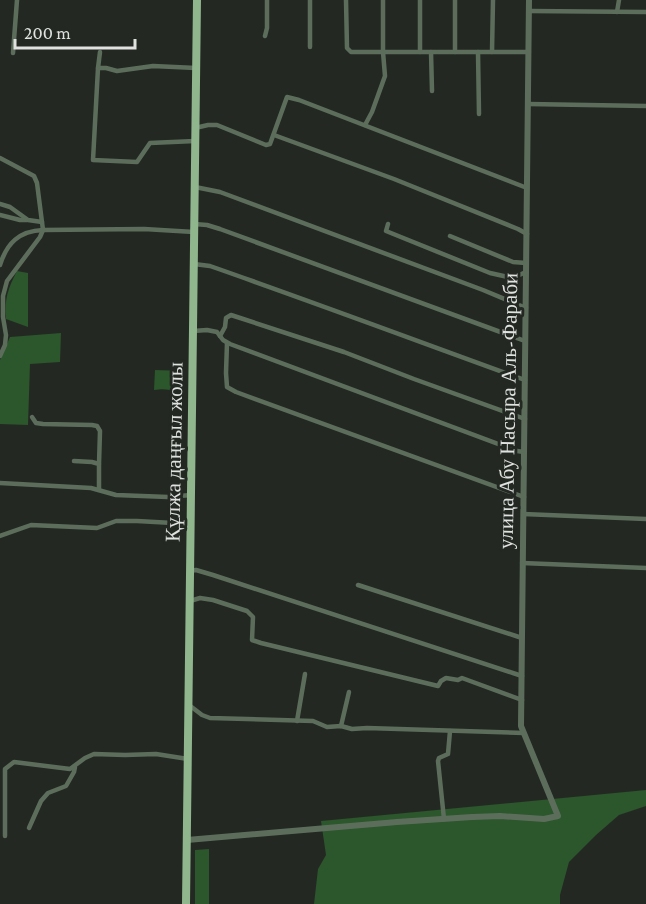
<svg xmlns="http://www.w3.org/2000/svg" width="646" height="904" viewBox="0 0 646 904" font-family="'Crimson Pro',serif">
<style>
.forest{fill:#2c562b}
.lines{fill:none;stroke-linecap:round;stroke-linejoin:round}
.minor{stroke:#5c6e5b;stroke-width:4.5}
.tertiary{stroke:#5c6e5b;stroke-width:6}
.primary{stroke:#90b68e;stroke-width:8}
.labels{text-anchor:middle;stroke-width:6;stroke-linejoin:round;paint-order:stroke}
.street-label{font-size:21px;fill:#dfe2df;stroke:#242823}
</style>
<rect width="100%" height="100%" fill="#242823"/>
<!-- forest -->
<g class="forest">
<path d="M 17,271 L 28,273 L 28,327 L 6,319 C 4,300 8,288 17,271 Z"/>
<polygon points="61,333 60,362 30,364 28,425 0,424 0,360 10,337"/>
<path d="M 155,370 L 184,371 L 183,401 C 172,390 170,388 154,390 Z"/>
<polygon points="646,790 646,806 619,815 596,835 569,862 560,895 560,904 314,904 318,869 326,855 321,821"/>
<polygon points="209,849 209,904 195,904 195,850"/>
</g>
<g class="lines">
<!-- minor -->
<g class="minor">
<polyline points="346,0 347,48 351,52 529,52"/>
<polyline points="383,0 383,52"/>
<polyline points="529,11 646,12"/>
<polyline points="617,12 619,0"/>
<polyline points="265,36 267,28 267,0"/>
<polyline points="310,47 310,0"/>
<polyline points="100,52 98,68 106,68 117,71 153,66 196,68"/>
<polyline points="420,52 420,0"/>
<polyline points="431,52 432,91"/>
<polyline points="455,52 455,0"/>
<polyline points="478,52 479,114"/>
<polyline points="492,52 493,0"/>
<polyline points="13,53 17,0"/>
<polyline points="98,68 93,160 137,162 150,143 195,141"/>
<polyline points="528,104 646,106"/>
<polyline points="365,125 372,112 385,76 383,52"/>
<polyline points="195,128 208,125 217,125 266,145 270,144 287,97 299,100 527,188"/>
<polyline points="274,135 394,179 518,229 527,234"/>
<polyline points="0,158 34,176 37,183 43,230 144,229 194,232"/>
<polyline points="195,187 220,192 483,290 526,308"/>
<polyline points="0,204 10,207 28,220 42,222"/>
<polyline points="0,215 20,220 27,220"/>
<polyline points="194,224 207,225 220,229 525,341"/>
<polyline points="388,224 386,231 490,273 508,277 517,276 526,272"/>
<polyline points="450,236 513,262 526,263"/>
<path d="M 194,264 L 210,266 C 316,303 420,342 525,380"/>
<path d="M 0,265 C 7,243 19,231 43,230"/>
<polyline points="193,331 207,330 217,332 223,340 230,344 517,451 524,452"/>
<polyline points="220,336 225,327 226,318 231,315 344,352 414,379 525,419"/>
<polyline points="227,343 226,373 227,387 236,392 524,497"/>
<polyline points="0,356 5,345 6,335 3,317 3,296 7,281 40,237 43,230"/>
<polyline points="32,417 36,423 43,424 92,425 97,426 100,431 99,464"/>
<polyline points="74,461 92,462 99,464 99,489"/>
<polyline points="0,483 91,488 116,495 168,497 191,495"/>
<polyline points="523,514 646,519"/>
<polyline points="0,536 31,525 97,528 116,521 137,521 191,524"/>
<polyline points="522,563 646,568"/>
<polyline points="190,571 196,570 213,575 522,676"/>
<polyline points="358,585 522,638"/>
<polyline points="190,601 200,598 213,600 247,611 253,617 252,640 261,643 438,686 441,681 446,678 458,680 462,678 522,700"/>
<polyline points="189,705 202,715 210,718 313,721 327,727 341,726 352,729 367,728 524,733"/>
<polyline points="297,721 305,674"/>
<polyline points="341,726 349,692"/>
<polyline points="444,819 438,761 439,758 448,754 450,731"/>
<polyline points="29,828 41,801 48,793 66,786 74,772 75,767"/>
<polyline points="5,836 5,769 14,762 70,769 85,758 94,754 125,755 156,754 188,759"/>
</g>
<!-- tertiary -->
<polyline class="tertiary" points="187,840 397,822 472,817 500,816 544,819 558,816 521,726 529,0"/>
<!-- primary -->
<polyline class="primary" points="186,904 197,0"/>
</g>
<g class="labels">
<!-- street labels -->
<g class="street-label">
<text transform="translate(508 411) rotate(-89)" y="7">улица Абу Насыра Аль-Фараби</text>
<text transform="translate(174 452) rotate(-89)" y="7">Құлжа даңғыл жолы</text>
</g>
</g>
<!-- scale -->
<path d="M15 39v9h120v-9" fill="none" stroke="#dfe2df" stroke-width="3"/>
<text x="24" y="39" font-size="18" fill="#dfe2df" stroke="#242823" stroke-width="4.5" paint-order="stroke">200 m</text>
</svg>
